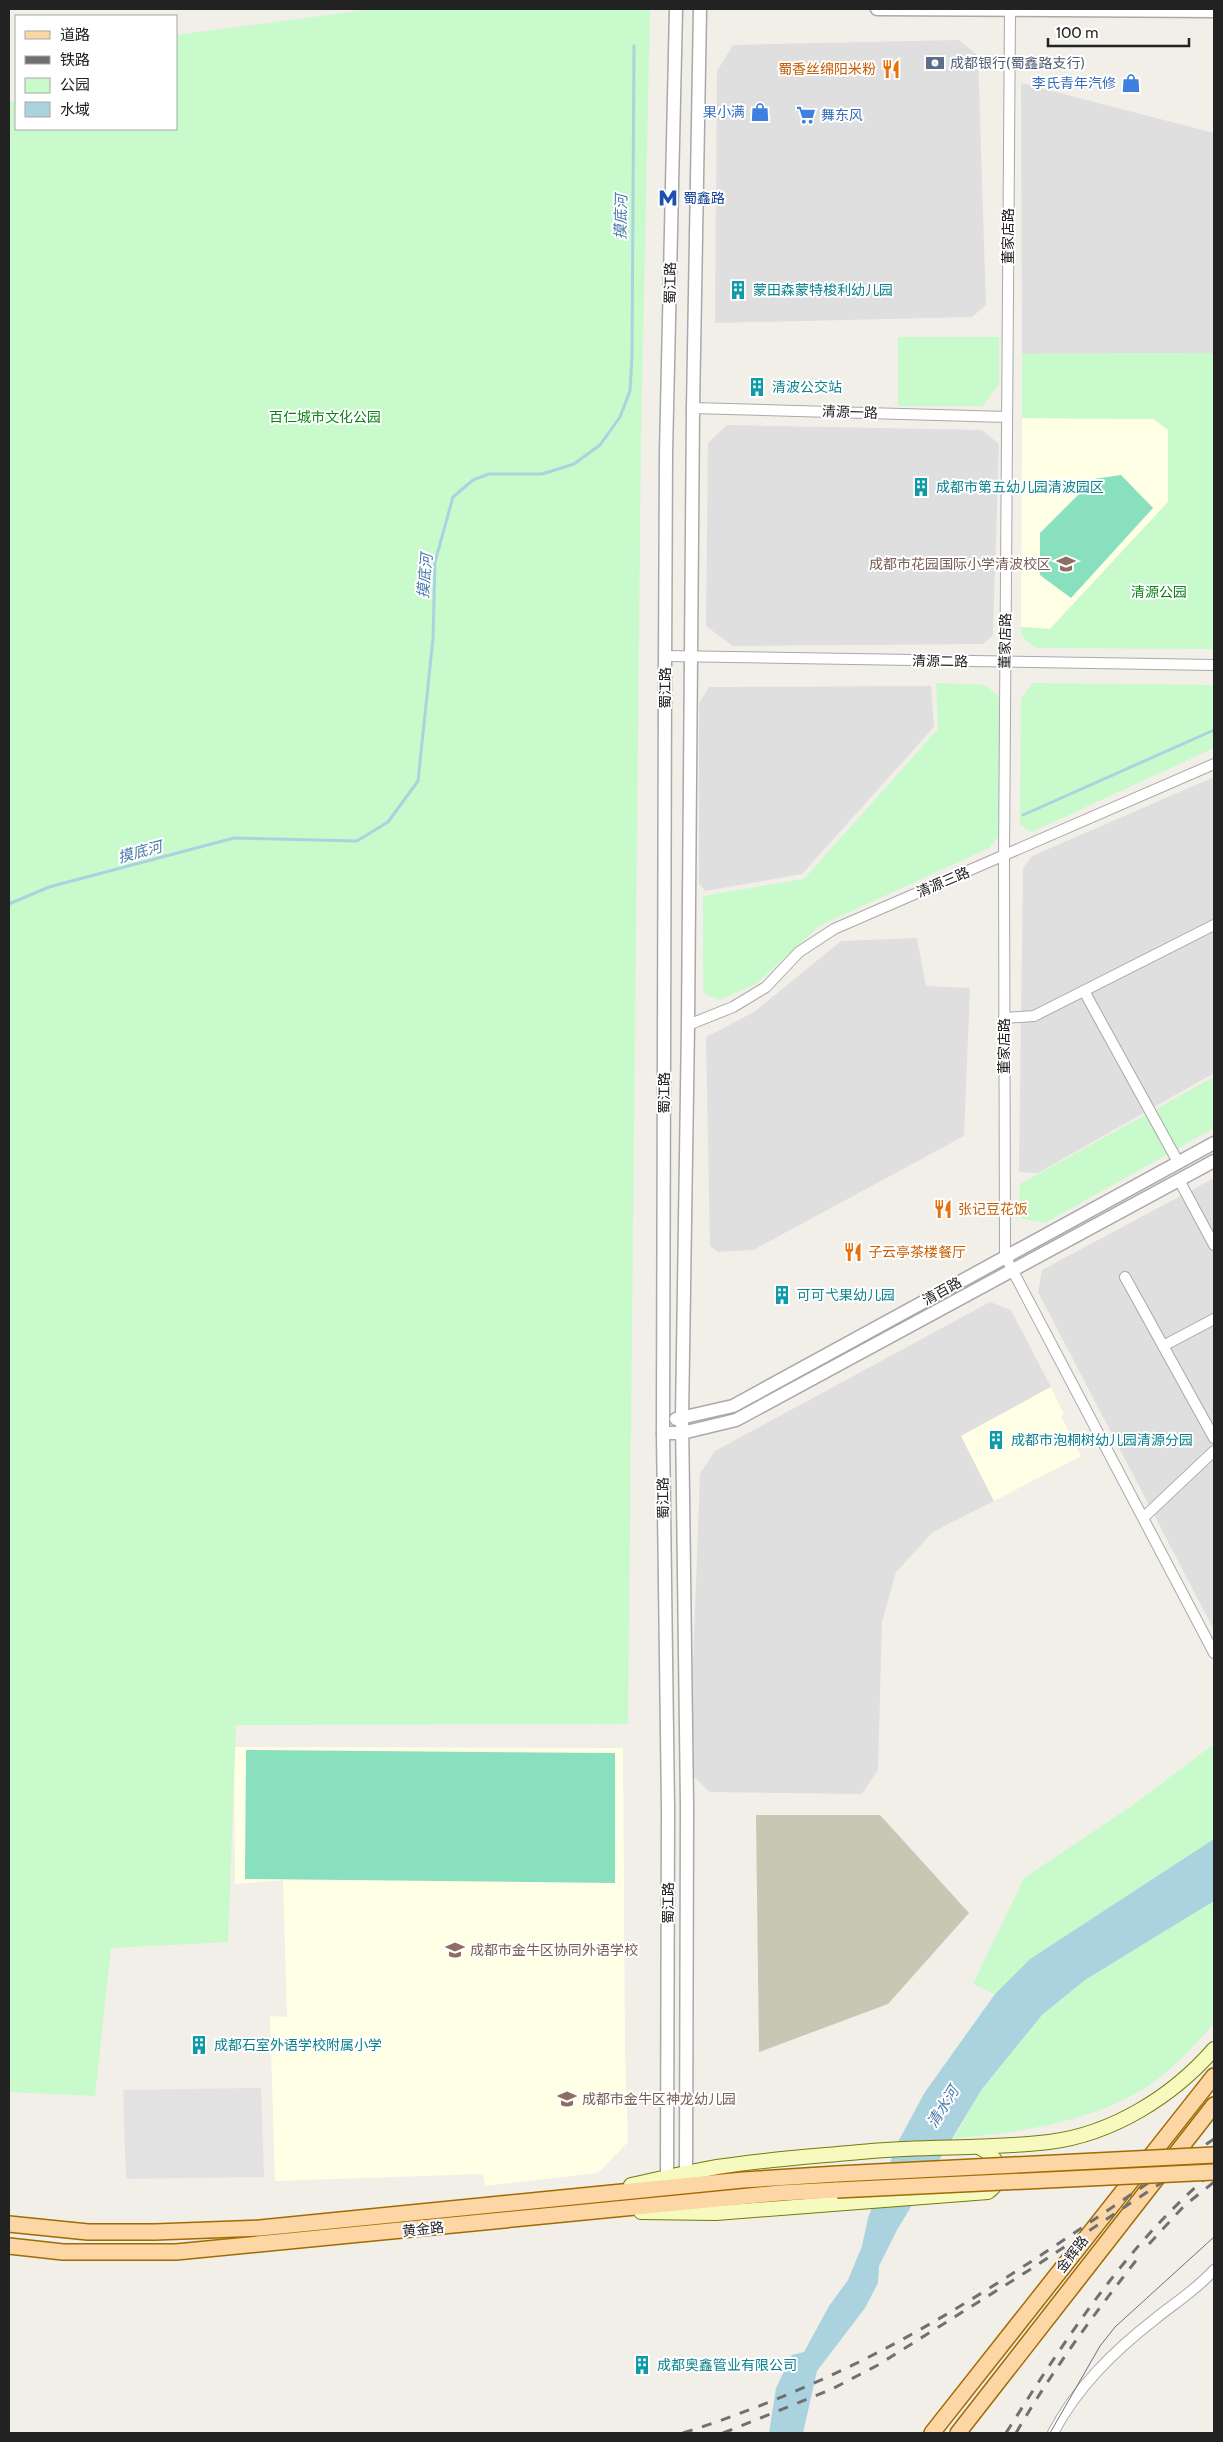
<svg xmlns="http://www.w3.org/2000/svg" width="1223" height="2442" viewBox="0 0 1223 2442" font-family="Cabin,'Noto Sans SC',sans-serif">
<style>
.residential{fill:#e0dfdf}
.education{fill:#ffffe5}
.construction{fill:#c7c7b4}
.park{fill:#c8facc}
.pitch{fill:#88e0be}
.parking{fill:#e2e2e2}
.water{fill:#aad3df}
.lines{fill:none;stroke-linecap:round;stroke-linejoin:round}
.stream{stroke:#aad3df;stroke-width:3}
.minor-casing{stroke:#a9a9a9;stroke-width:12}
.tertiary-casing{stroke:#a9a9a9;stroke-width:15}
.secondary-casing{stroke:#707d05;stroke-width:16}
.primary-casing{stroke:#a06b00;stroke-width:18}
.minor{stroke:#fff;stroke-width:10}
.tertiary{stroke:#fff;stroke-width:12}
.secondary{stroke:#f7fabf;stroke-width:14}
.primary{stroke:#fcd6a4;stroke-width:15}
.tram{stroke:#707070;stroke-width:1}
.rail{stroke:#707070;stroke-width:3;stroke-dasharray:10 10;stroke-linecap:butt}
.primary-bridge-casing{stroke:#a06b00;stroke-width:18;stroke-linecap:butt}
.primary-bridge{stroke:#fcd6a4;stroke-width:15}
.labels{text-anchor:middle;stroke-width:4;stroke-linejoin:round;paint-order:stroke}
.service-label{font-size:14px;fill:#4e5e75;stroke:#fff;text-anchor:start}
.food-label{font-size:14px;fill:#c56008;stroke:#fff;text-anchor:start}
.shop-label{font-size:14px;fill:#366cbe;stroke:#fff;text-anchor:end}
.transit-label{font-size:14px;fill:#164399;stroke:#fff;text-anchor:start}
.street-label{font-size:14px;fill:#222;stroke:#fff}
.culture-label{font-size:14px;fill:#0d838f;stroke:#fff;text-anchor:start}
.park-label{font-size:14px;fill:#0c8416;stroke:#fff}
.education-label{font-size:14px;fill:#785e54;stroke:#fff;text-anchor:start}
.water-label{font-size:15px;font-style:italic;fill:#4a7aab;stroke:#fff}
</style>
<rect width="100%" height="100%" fill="#f2efe9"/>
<!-- residential -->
<g class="residential">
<polygon points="959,40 978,56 986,305 972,317 715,323 717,71 733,45"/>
<polygon points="1021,83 1214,133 1214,353 1022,354"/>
<polygon points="727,425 982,430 999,444 993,635 983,644 733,646 706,626 708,443"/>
<polygon points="931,686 934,727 802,874 705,891 699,883 699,703 709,687"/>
<polygon points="1214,777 1214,1073 1038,1173 1019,1172 1023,868 1032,856"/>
<polygon points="917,938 926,986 970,988 964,1136 753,1250 718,1252 710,1246 706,1037 754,1012 841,941"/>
<polygon points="1214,1178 1214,1630 1038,1292 1042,1270"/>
<polygon points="990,1302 1011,1310 1051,1387 961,1436 994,1501 933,1532 896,1572 882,1622 878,1770 862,1794 710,1792 689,1772 700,1474 715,1451"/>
</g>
<!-- education -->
<g class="education">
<polygon points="1022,418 1154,419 1168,430 1168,502 1050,629 1021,627"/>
<polygon points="1051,1387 1064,1414 1061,1416 1081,1456 994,1501 961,1436"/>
<polygon points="234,1747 623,1748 625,2052 628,2142 598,2173 485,2186 483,2174 275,2181 270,2016 287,2017 283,1880 235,1884"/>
</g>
<!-- construction -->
<polygon class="construction" points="756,1815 880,1815 969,1913 888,2004 759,2052"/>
<!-- park -->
<g class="park">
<polygon points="372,9 650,9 641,438 628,1724 236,1725 228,1942 111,1948 95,2096 9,2092 9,101 16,101 16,129 176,129 176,35"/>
<polygon points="898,337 999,337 999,384 983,406 898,406"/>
<polygon points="1214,353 1214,649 1037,648 1026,641 1020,631 1021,627 1050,629 1168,502 1168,430 1154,419 1022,418 1022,354"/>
<polygon points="936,683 985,685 1001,698 999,836 989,848 819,926 756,984 719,1000 705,994 703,987 703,896 804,879 938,729"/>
<polygon points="1033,683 1214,685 1214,748 1032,832 1020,825 1021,698"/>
<polygon points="1214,1077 1214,1128 1045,1223 1018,1218 1020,1184"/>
<polygon points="1214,1744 1214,1839 1030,1959 995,1994 973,1984 1024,1878 1130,1807"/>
<path d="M 1214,1901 L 1214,2023 C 1195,2045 1173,2069 1148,2086 C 1093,2122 1018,2133 954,2138 L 982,2089 L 1042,2015 L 1085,1980 Z"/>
</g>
<!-- pitch -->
<g class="pitch">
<polygon points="1121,475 1153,508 1071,598 1040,575 1040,533 1094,479"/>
<polygon points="246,1750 615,1753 615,1883 245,1879"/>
</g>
<!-- parking -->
<polygon class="parking" points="261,2088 264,2177 126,2179 123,2090"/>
<!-- water -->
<polygon class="water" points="1214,1839 1214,1901 1085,1980 1042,2015 982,2089 897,2230 879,2266 878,2283 865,2308 817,2371 803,2433 769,2433 776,2388 792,2355 804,2352 829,2306 848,2280 862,2246 868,2218 899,2140 925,2092 995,1994 1030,1959"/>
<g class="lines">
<!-- stream -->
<g class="stream">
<polyline points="1023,815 1214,730"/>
<polyline points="9,904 49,887 234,838 357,841 388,822 418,781 433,638 435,562 453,497 473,480 489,474 542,474 574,464 600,445 620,417 630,391 632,355 634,46"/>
</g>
<!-- minor casing -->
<g class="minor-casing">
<g id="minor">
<polyline points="1010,9 1004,856 1005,1256 1214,1653"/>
<polyline points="693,408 1007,417"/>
<polyline points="665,656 1214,665"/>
<polyline points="1084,991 1178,1162"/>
<polyline points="1004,1018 1034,1016 1214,925"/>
<polyline points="688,1025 733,1007 766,987 799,952 834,929 1214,764"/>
<polyline points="1179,1180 1214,1245"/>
<polyline points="1125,1277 1214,1438"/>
<polyline points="1163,1346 1214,1319"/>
<polyline points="1143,1518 1214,1451"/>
<path d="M 1053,2433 C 1077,2387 1114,2351 1155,2319 C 1175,2303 1197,2289 1214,2270"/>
</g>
</g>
<!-- tertiary casing -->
<g class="tertiary-casing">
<g id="tertiary">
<polyline points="877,9 1214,11"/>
<polyline points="676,1419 733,1406 1214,1143"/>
<polyline points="663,1433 682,1433 736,1420 1214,1161"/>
<polyline points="686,2174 687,1806 682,1418 688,1025 693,408 700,9"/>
<polyline points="667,2178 668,1808 663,1433 665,670 666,453 676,9"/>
</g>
</g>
<!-- secondary casing -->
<g class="secondary-casing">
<g id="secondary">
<path d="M 631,2185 C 660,2179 688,2172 717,2167 C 767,2159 820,2156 871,2151 C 930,2146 990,2149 1049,2142 C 1113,2134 1173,2096 1214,2049"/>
<path d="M 641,2212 L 716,2213 L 988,2192 C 1009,2176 998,2157 979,2147"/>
</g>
</g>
<!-- primary casing -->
<g class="primary-casing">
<g id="primary">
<polyline points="9,2224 88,2232 155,2232 260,2228 743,2180 837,2174"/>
<polyline points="9,2246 63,2252 176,2252 780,2193 837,2190"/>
<polyline points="932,2433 1214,2076"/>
<polyline points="958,2433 1214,2105"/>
</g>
</g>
<!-- minor -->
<use href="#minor" class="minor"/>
<!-- tertiary -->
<use href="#tertiary" class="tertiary"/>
<!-- secondary -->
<use href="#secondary" class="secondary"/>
<!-- primary -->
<use href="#primary" class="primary"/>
<!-- tram -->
<polyline class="tram" points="1050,2433 1100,2346 1115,2327 1214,2237"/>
<!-- rail -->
<g class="rail">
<polyline points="1149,2244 1184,2206 1214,2182"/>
<path d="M 683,2433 C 743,2414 802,2390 859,2362 C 984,2300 1098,2215 1214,2139"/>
<polyline points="723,2433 830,2390 878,2365 1031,2269 1214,2148"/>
<path d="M 1006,2433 C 1066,2338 1127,2244 1214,2171"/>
<path d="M 1016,2433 C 1052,2371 1094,2314 1138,2258"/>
</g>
<!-- primary-bridge casing -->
<g class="primary-bridge-casing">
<g id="primary-bridge">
<polyline points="837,2174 1214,2155"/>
<polyline points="837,2190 1214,2172"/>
</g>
</g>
<!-- primary-bridge -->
<use href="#primary-bridge" class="primary-bridge"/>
</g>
<!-- icons -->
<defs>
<g id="bank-bare" transform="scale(1.5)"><path d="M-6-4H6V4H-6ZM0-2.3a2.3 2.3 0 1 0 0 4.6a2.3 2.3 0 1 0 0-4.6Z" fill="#5c6f8a" stroke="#fff" stroke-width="2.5" paint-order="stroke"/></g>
<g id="restaurant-bare" transform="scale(1.5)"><path d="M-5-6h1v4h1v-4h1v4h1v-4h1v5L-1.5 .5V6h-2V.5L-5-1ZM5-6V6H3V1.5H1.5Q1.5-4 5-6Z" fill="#e8710a" stroke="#fff" stroke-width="2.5" paint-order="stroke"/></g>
<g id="shop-bare" transform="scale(1.5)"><path d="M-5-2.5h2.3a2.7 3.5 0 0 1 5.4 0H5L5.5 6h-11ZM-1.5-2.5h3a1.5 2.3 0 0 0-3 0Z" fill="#3f7fe0" stroke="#fff" stroke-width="2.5" paint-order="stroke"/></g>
<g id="supermarket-bare" transform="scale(1.5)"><path d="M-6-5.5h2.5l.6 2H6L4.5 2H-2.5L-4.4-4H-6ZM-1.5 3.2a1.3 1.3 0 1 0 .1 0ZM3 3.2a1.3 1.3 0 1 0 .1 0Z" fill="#3f7fe0" stroke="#fff" stroke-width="2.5" paint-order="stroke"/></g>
<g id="metro-bare" transform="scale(1.5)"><path d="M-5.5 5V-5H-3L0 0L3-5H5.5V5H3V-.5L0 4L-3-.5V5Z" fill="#1a4fb4" stroke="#fff" stroke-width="2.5" paint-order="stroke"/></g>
<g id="building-bare" transform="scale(1.5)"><path d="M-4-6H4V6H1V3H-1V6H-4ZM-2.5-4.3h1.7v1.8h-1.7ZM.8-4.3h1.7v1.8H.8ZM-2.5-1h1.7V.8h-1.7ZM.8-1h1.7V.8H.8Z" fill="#0f9aa8" stroke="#fff" stroke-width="2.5" paint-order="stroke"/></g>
<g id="school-bare" transform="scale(1.5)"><path d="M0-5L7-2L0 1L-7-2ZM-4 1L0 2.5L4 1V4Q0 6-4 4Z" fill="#8d6e63" stroke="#fff" stroke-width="2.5" paint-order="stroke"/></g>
</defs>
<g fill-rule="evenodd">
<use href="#bank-bare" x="935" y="63"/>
<use href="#restaurant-bare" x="891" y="69"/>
<use href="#shop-bare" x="1131" y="83"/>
<use href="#shop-bare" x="760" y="112"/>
<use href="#supermarket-bare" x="806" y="115"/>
<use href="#metro-bare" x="668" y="198"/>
<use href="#building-bare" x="738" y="290"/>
<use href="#building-bare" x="757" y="387"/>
<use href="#building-bare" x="921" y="487"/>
<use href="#school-bare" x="1066" y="564"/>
<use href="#restaurant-bare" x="943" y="1209"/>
<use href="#restaurant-bare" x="853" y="1252"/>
<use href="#building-bare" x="782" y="1295"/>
<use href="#building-bare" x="996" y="1440"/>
<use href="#school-bare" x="455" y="1950"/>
<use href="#building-bare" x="199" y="2045"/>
<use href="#school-bare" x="567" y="2099"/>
<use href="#building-bare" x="642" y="2365"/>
</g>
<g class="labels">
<!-- service labels -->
<g class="service-label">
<text x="950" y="68">成都银行(蜀鑫路支行)</text>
</g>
<!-- food labels -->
<g class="food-label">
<text x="876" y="74" text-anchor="end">蜀香丝绵阳米粉</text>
<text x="958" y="1214">张记豆花饭</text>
<text x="868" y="1257">子云亭茶楼餐厅</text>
</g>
<!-- shop labels -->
<g class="shop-label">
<text x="1116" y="88">李氏青年汽修</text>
<text x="745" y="117">果小满</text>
<text x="821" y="120" text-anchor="start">舞东风</text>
</g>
<!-- transit labels -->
<g class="transit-label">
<text x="683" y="203">蜀鑫路</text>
</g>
<!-- street labels -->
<g class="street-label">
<text transform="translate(1008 236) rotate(-90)" y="5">董家店路</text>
<text transform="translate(670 283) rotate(-89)" y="5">蜀江路</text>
<text transform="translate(850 412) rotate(2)" y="5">清源一路</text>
<text transform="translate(1005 641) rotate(-89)" y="5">董家店路</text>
<text transform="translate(940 661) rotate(1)" y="5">清源二路</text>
<text transform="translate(665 688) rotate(-90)" y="5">蜀江路</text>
<text transform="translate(943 882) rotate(-23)" y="5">清源三路</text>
<text transform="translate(1004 1046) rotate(-90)" y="5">董家店路</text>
<text transform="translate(664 1093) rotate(-90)" y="5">蜀江路</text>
<text transform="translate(942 1291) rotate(-29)" y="5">清百路</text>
<text transform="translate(663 1498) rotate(-91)" y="5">蜀江路</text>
<text transform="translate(668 1903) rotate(-90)" y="5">蜀江路</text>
<text transform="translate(423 2229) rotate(-6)" y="5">黄金路</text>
<text transform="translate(1072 2254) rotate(-52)" y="5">金辉路</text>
</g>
<!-- culture labels -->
<g class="culture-label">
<text x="753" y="295">蒙田森蒙特梭利幼儿园</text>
<text x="772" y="392">清波公交站</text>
<text x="936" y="492">成都市第五幼儿园清波园区</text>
<text x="797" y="1300">可可弋果幼儿园</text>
<text x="1011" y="1445">成都市泡桐树幼儿园清源分园</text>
<text x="214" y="2050">成都石室外语学校附属小学</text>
<text x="657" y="2370">成都奥鑫管业有限公司</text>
</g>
<!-- park labels -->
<g class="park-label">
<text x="325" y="422">百仁城市文化公园</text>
<text x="1159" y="597">清源公园</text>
</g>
<!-- education labels -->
<g class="education-label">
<text x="1051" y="569" text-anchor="end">成都市花园国际小学清波校区</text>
<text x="470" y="1955">成都市金牛区协同外语学校</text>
<text x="582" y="2104">成都市金牛区神龙幼儿园</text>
</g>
<!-- water labels -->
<g class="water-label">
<text transform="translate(621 217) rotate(-89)" y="5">摸底河</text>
<text transform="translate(425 576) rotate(-85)" y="5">摸底河</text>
<text transform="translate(140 852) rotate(-15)" y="5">摸底河</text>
<text transform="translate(943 2107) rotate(-58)" y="5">清水河</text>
</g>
</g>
<!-- border -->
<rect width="1223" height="2442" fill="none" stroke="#222222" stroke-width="20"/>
<!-- legend -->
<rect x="15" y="15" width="162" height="115" fill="#ffffff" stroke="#a7a7a7"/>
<rect x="25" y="31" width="25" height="8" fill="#fcd6a4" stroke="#a7a7a7"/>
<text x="60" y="40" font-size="15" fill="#222222">道路</text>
<rect x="25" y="56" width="25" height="8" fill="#707070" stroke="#a7a7a7"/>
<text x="60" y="65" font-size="15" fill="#222222">铁路</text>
<rect x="25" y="78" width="25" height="15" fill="#c8facc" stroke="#a7a7a7"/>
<text x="60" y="90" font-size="15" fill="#222222">公园</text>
<rect x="25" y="102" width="25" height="15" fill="#aad3df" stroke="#a7a7a7"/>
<text x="60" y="115" font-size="15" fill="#222222">水域</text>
<!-- scale -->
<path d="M1048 38v8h141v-8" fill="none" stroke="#222222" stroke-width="2.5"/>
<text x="1056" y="38" font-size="15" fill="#222222" stroke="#ffffff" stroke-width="4" paint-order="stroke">100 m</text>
</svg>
